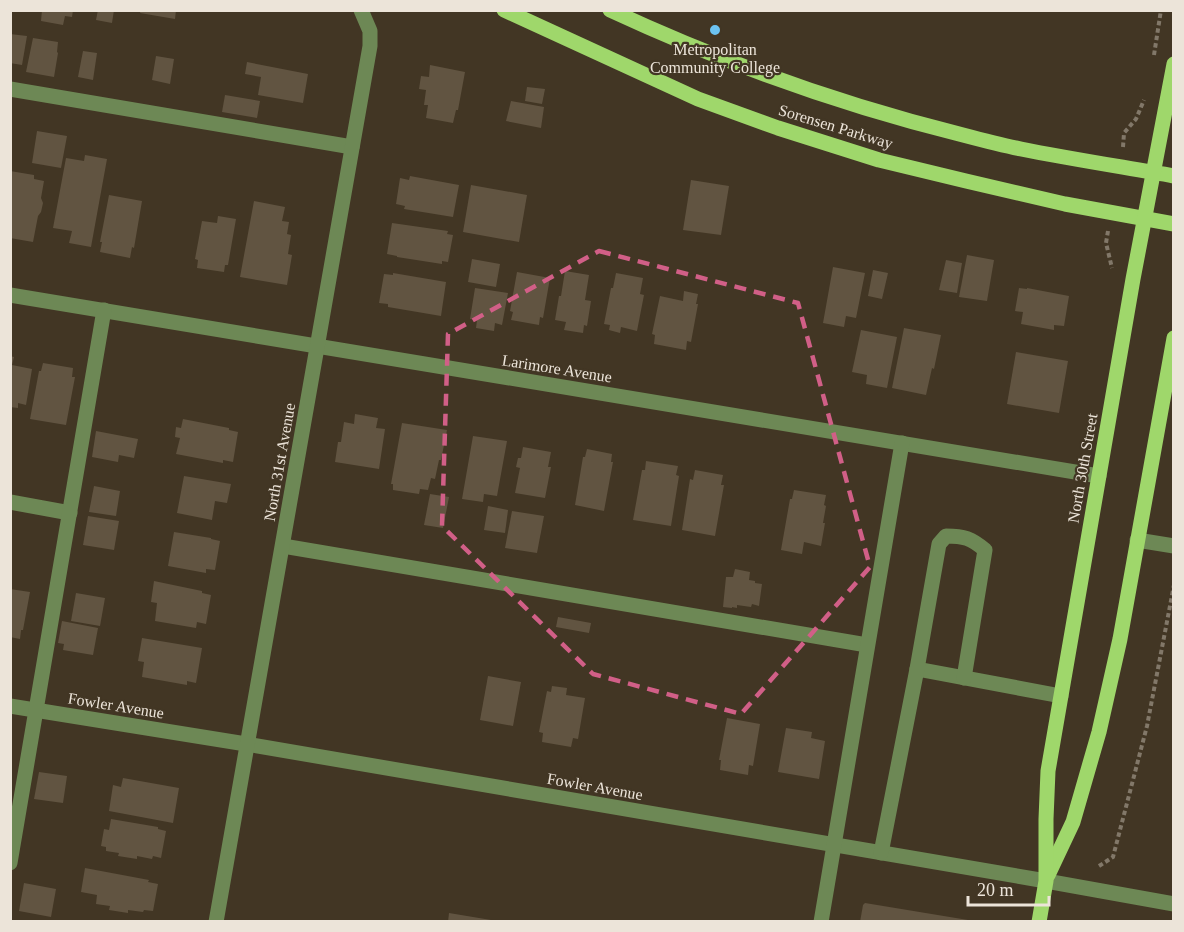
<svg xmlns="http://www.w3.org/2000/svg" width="1184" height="932" viewBox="0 0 1184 932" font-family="'Times New Roman',serif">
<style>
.building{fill:#615441}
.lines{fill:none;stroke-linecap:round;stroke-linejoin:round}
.path{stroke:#827869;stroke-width:4;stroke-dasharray:4.5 3;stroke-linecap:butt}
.minor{stroke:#6d8855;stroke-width:15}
.major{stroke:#9fd76b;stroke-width:15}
.marked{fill:none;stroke:#d15f87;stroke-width:4.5;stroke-dasharray:12 8;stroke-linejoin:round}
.poi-dot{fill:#6cc3f2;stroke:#423624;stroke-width:2}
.labels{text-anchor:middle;stroke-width:4.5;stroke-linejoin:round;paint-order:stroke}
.poi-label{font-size:16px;fill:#ece4d9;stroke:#423624}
.street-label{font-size:16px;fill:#ece4d9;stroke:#423624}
</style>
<rect width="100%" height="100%" fill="#423624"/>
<!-- building -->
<g class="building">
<polygon points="42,10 73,10 72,17 65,16 63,25 41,21"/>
<polygon points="98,10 114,10 112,23 96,20"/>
<polygon points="141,10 176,10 175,19 140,13"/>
<polygon points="10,34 27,36 22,65 10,63"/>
<polygon points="33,38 58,42 57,52 58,53 54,77 26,72"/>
<polygon points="83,51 97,53 93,80 78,77"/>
<polygon points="156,56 174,59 170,84 152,80"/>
<polygon points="247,62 308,74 303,103 258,95 261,77 245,74"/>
<polygon points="430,65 465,72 458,110 456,110 453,123 426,118 428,105 424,105 426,90 419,89 421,76 429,77"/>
<polygon points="527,87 545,89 542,104 525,101"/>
<polygon points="225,95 260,101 257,118 222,112"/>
<polygon points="511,101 544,107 541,128 506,121"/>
<polygon points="37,131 67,136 61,168 32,163"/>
<polygon points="85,155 107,159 91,247 69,243 72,231 53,228 66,158 84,161"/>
<polygon points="10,171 34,175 34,179 44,181 41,198 43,203 41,212 38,216 33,242 10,238"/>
<polygon points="410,176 459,185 453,217 404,209 405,206 396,204 400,178 409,180"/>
<polygon points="691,180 729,186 721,235 683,230"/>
<polygon points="471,185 527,195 519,242 463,232"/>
<polygon points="109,195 142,201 134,248 132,247 130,258 100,252 102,242 100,242"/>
<polygon points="254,201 285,207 282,221 289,222 287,234 291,235 288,254 292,255 287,285 240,277"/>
<polygon points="218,216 236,219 228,265 225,265 224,272 197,268 198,260 195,259 202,221 217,223"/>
<polygon points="392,223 448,231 447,234 453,235 448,262 442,261 442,264 397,257 397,256 387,254"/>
<polygon points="967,255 994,260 987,301 959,297"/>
<polygon points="472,259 500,264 496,287 468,282"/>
<polygon points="946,260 962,263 957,293 939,290"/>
<polygon points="833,267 865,273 856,318 846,316 844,327 823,323"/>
<polygon points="873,270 888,273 882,299 868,296"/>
<polygon points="565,271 589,275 585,300 591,301 587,326 584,325 583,333 564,330 566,322 555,320 559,296 561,296"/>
<polygon points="517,272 550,278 543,318 540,317 539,325 511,320 513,312 510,311"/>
<polygon points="393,273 446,282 441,316 388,307 388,304 379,303 384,274 393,275"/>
<polygon points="616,273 643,278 640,294 644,295 637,331 621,327 620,333 609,330 610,325 604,324 611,288 613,288"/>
<polygon points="475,288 508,293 502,325 495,323 494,331 476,328 477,320 470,319"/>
<polygon points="1019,288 1027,289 1027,288 1069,296 1064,326 1054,325 1054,330 1021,324 1023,312 1015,311"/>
<polygon points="684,291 698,294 696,304 698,304 691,342 687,341 686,350 654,344 655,335 652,334 660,296 683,301"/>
<polygon points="904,328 941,335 934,369 932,368 926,395 892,388"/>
<polygon points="861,330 897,337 887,388 866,384 867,375 852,372"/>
<polygon points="1016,352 1068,361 1059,413 1007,404"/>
<polygon points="10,356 14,357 12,365 32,369 26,405 18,403 18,408 10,407"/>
<polygon points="43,363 73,368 72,377 75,377 66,425 30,419 39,371 41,371"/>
<polygon points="355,414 378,418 376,428 385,429 379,469 335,462 338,442 341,442 344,422 354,424"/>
<polygon points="183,419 229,428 229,430 238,432 233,462 223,460 223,463 176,454 180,438 175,437 176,427 181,428"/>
<polygon points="402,423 447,430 441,460 439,460 435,479 431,478 428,490 420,489 419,494 393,490 393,484 391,484"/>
<polygon points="96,431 138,439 134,458 119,455 118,462 92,457"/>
<polygon points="473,436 507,441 497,496 484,494 483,502 462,499"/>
<polygon points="523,447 551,452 548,467 551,467 545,498 515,493 520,468 516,467 518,458 521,458"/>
<polygon points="587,449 612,454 611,462 613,462 604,511 575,505 583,457 585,457"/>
<polygon points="646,461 678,466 676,475 679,476 671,526 633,520 642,470 645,470"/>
<polygon points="695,470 723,475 721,485 724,485 715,536 682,530 690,479 693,480"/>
<polygon points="184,476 231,484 227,503 215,501 212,520 177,513"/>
<polygon points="94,486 120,491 116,516 89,512"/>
<polygon points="794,490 826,495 824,505 826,506 823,523 825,523 821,546 804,542 802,554 781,550 790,499 792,499"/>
<polygon points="430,494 449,497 443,528 424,525"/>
<polygon points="488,506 508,510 505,533 484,530"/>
<polygon points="512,511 544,516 537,553 505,548"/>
<polygon points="88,516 119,521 114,550 83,545"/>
<polygon points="174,532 211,538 211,539 220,541 215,570 206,569 206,573 168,566"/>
<polygon points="735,569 750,572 749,580 755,581 755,583 762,584 759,606 752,604 751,607 737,605 737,608 732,607 732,608 723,607 726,577 733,577"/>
<polygon points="154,581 202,591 202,593 211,595 206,624 197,622 196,628 155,621 157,603 151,602"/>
<polygon points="10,589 30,592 23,630 21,630 20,639 10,637"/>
<polygon points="76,593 105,598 100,626 71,621"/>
<polygon points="558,617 591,623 589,633 556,627"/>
<polygon points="62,621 98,628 93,655 63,650 64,644 58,643"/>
<polygon points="142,638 202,648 196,683 187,681 187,685 142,677 144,662 138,661"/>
<polygon points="488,676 521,682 513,726 480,720"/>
<polygon points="552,686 567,688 566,695 585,698 578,739 573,738 571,747 542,742 543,733 539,732 547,691 551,692"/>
<polygon points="727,718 760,724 753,766 749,765 748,775 720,770 721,760 719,760"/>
<polygon points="786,728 812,732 811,738 825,741 819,779 778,772"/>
<polygon points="39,772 67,776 63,803 34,799"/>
<polygon points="123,778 179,788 173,823 109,811 113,785 121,787"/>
<polygon points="111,819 158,827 158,829 166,831 161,858 153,856 152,859 137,856 137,859 118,856 119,853 106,851 106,847 101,846 104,829 109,830"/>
<polygon points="85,868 149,880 148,882 158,884 153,911 144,910 143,912 128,910 128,913 109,910 110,906 96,904 97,895 81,892"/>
<polygon points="24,883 56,889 51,917 19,911"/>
<polygon points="865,903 968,920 967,922 860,922 863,905"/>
<polygon points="449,913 491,920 490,922 448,922"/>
</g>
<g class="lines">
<!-- path -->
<g class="path">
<polyline points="1154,55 1161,10"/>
<polyline points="1123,147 1124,133 1136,119 1144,100"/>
<polyline points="1108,231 1106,243 1112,268"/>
<polyline points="1099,866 1113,857 1147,726 1174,585"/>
</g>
<!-- minor -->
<g class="minor">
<polyline points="10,89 352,147"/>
<polyline points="10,295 1099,476"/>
<polyline points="10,502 70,513"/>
<polyline points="1137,540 1174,546"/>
<polyline points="283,546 867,645"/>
<polyline points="917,669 1061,696"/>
<polyline points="10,706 246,744 1046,881 1174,904"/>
<path d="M 881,853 L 917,669 L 939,544 L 946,536 C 964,536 971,538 985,550 L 964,678"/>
<polyline points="10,863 104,310"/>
<polyline points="216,922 370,46 370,31 361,10"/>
<polyline points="821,922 902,443"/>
</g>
<!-- major -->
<g class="major">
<polyline points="504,10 698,99 778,128 879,160 966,181 1065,204 1174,224"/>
<path d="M 610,10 C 724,63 842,105 963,135 C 982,140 1001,145 1021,149 C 1071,159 1123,167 1174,176"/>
<polyline points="1048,875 1073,822 1099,732 1120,639 1174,338"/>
<polyline points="1039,922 1046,881 1046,819 1048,771 1133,279 1174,64"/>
</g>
</g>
<!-- marked area -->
<path class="marked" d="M 599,251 L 798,303 L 870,567 L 741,714 L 593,674 L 442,526 L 448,334 Z"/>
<!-- markers -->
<circle class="poi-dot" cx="715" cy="30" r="6"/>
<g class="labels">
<!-- poi labels -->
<g class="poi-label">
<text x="715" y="55">Metropolitan<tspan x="715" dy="18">Community College</tspan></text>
</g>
<!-- street labels -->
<g class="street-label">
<text transform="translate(836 126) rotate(17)" y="6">Sorensen Parkway</text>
<text transform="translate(557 368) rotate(9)" y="6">Larimore Avenue</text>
<text transform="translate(279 462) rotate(-80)" y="6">North 31st Avenue</text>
<text transform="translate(1082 468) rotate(-80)" y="6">North 30th Street</text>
<text transform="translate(116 705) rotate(9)" y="6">Fowler Avenue</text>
<text transform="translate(595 786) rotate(10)" y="6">Fowler Avenue</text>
</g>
</g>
<!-- border -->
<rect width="1184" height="932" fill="none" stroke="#ece4d9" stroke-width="24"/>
<!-- scale -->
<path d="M968 896v9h81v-9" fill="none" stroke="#ece4d9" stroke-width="3"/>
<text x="977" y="896" font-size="18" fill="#ece4d9" stroke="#423624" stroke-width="4.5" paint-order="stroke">20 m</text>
</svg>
